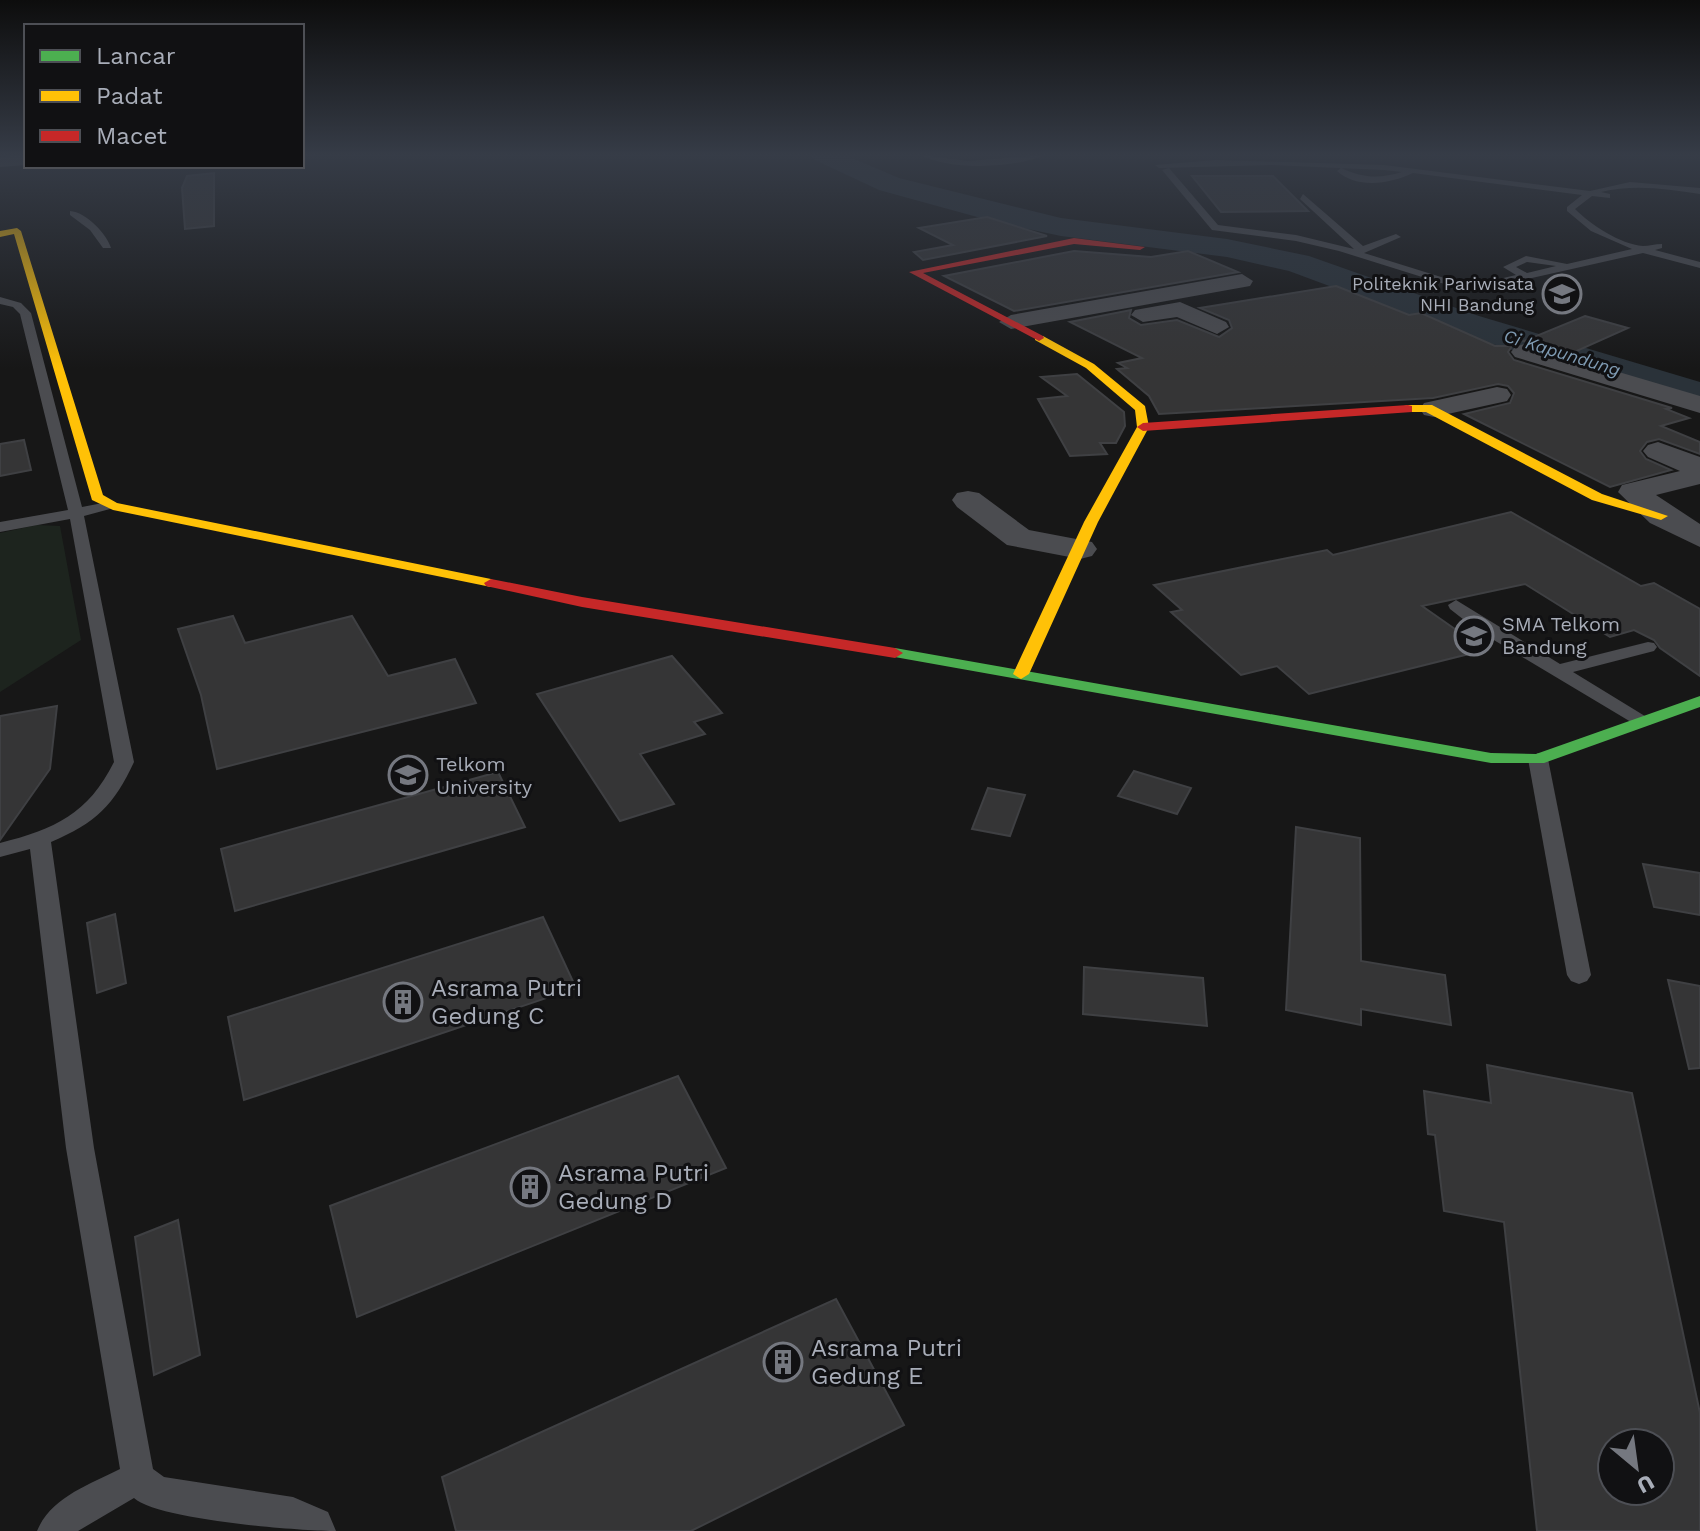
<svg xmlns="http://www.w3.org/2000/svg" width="1700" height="1531" viewBox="0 0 1700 1531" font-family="'Work Sans',sans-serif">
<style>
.green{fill:#1d241e}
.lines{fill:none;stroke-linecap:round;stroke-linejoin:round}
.river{fill:#2a3239;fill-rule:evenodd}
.building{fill:#353536;stroke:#3f4043;stroke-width:2;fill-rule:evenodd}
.lane{fill:#4b4c50;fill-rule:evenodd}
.street{fill:#4b4c50;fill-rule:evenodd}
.fast{fill:#4caf50;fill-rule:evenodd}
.slow{fill:#ffc107;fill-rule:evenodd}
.jam{fill:#c62828;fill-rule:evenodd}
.labels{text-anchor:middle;stroke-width:6;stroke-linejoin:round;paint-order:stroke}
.far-poi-label{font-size:18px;fill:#a8adb8;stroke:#111113;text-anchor:end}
.far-water-label{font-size:18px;font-style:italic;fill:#7f9bb3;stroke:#111113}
.poi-label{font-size:20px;fill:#a8adb8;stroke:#111113;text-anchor:start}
.near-poi-label{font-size:24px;fill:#a8adb8;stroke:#111113;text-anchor:start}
</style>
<rect width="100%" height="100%" fill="#171717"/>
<!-- green -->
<polygon class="green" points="37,525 60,526 81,640 0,692 0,533"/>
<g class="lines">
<!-- river -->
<polygon class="river" points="811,155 845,155 899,178 1061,218 1227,239 1309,256 1479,316 1700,382 1700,407 1453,332 1289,271 1227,257 1061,236 999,223 879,190 815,160"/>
</g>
<!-- building -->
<g class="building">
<polygon points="214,173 214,226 185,229 182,188 187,176"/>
<polygon points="1192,176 1273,176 1308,211 1221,212"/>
<polygon points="987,217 1047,236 923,260 914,252 953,245 919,228"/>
<polygon points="1074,251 1151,257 1188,251 1238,272 1014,311 944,276"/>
<polygon points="1336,286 1409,315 1421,313 1495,346 1512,346 1508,352 1514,360 1672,408 1666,409 1689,418 1661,426 1700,442 1700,454 1659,439 1647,442 1640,451 1646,459 1671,470 1610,487 1464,414 1510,403 1514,393 1508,386 1498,384 1433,398 1159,414 1149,396 1117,369 1127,368 1118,363 1142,358 1070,322 1131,310 1129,318 1141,325 1177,320 1219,337 1232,328 1229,320 1200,308"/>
<polygon points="1585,316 1628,328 1570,354 1524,341"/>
<polygon points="1077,374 1124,412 1125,426 1116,443 1100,443 1107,454 1070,456 1038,399 1067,396 1041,377"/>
<polygon points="24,440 31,470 0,476 0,444"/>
<polygon points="1511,512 1641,586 1654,583 1700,609 1700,676 1660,648 1654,640 1634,630 1610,637 1525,584 1422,606 1485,650 1309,694 1277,666 1241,675 1171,612 1182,610 1154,585 1327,550 1333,555"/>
<polygon points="233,616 245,643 352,616 388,676 455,659 476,703 217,769 201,695 178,629"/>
<polygon points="672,656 722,713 694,722 705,734 640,754 674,804 620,821 537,694"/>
<polygon points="57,706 50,769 0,840 0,716"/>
<polygon points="1134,771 1191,788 1177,814 1118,796"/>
<polygon points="498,772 525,827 235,911 221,849"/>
<polygon points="988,788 1025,795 1010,836 972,829"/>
<polygon points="1296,827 1360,838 1361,961 1445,975 1451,1025 1361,1009 1361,1025 1286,1010"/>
<polygon points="1643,864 1700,873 1700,915 1654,907"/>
<polygon points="115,914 126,983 97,993 87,923"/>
<polygon points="543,917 576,988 244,1100 228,1017"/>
<polygon points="1084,967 1203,978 1207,1026 1083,1014"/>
<polygon points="1668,980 1700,986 1700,1068 1689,1069"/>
<path d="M 1487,1065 L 1632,1093 L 1700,1413 L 1700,1531 L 1537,1531 L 1504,1222 L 1444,1211 L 1435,1135 L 1428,1134 L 1424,1091 L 1491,1103 ZM 1612,1443 L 1660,1443 L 1660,1491 L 1612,1491 Z"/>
<polygon points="678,1076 726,1168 357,1317 330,1206"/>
<polygon points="178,1220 200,1355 154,1375 135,1237"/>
<polygon points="836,1299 904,1425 691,1531 456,1531 442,1477"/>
</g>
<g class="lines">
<!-- lane -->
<g class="lane">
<path d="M 922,155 L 968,161 L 1044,155 C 1017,168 948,171 922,155 Z"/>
<path d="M 1216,160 L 1384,165 L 1590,191 L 1630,182 L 1700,188 L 1700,194 C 1667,189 1634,184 1601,192 L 1610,194 L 1610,198 L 1592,196 L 1575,209 C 1591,225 1620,244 1643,246 C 1649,246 1655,244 1662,244 L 1662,248 L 1655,250 L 1700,262 L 1700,268 L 1643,253 L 1470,292 L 1339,251 L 1296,241 L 1212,230 L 1162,170 L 1169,168 L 1218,225 L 1296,235 L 1354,249 L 1300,199 L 1303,194 L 1363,246 L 1396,234 L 1401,237 L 1364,253 L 1470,286 L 1516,275 L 1503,267 L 1526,256 L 1567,264 L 1632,249 L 1591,231 L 1567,211 L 1567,207 L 1582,195 L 1413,173 C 1390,184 1357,189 1337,171 L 1341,168 C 1363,178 1379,179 1402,172 L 1384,170 L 1272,165 L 1159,168 L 1155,165 ZM 1527,262 L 1556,266 L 1527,273 L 1516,267 Z"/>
<path d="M 70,211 C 86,212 107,234 111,248 L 103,248 L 90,230 L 70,215 Z"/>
<path d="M 0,297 L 21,303 L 31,313 L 82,507 L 113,501 L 121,506 L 84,516 L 134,762 C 114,805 96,823 51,842 L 94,1148 L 153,1469 L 164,1477 L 293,1497 L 328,1512 L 336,1531 C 300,1531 158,1520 134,1498 L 78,1531 L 37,1531 C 51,1497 89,1485 120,1469 L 66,1148 L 30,849 L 0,857 L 0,843 C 55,829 88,814 114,762 L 70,519 L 0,532 L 0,522 L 68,510 L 20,314 L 13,307 L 0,304 Z"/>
<polygon points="1456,600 1560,664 1648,642 1654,643 1657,647 1654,651 1573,672 1653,721 1650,725 1636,725 1477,630 1450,609 1448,605"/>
<polygon points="1538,753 1548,759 1591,975 1587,981 1579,984 1571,981 1567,975 1528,759"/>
</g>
<!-- street -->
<g class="street">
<polygon points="26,155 26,165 0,167 0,157"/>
<polygon points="1242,274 1253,281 1250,286 1011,329 999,322 1011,315"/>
<polygon points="1180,302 1226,322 1229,327 1217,334 1177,317 1143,322 1131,315 1135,310"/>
<polygon points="1524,344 1700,396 1700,413 1515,357 1511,352 1515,347"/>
<polygon points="1497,387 1507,389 1511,395 1507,401 1434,417 1424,415 1420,409 1424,403"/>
<polygon points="1658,442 1700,457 1700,484 1656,495 1700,524 1700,547 1650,523 1618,492 1622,485 1680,471 1648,457 1643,451 1648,445"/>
<polygon points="968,491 979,493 1029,530 1092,542 1097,549 1092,556 1080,559 1007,545 957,507 952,500 957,493"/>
</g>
<!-- fast -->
<polygon class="fast" points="895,648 1491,753 1536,754 1700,696 1700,707 1544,763 1491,763 889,656 887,653"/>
<!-- slow -->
<g class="slow">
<polygon points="17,228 21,231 103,495 117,503 491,579 498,583 496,586 491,587 113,510 92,500 14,234 0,237 0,231"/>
<polygon points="1035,336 1043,336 1094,364 1145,406 1149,427 1098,522 1029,674 1021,679 1013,674 1084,522 1137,427 1135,410 1086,368 1035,340"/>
<polygon points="1408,405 1432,405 1602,494 1668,516 1661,520 1592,500 1426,412 1404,412 1404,406"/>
</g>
<!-- jam -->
<g class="jam">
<polygon points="1074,238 1145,247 1140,250 1074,244 923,273 1043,336 1044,338 1039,341 909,272"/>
<polygon points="1408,405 1412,406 1412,412 1143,431 1137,427 1143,423"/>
<polygon points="491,579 582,597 895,648 903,653 895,658 582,607 486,586 484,583"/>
</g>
</g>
<!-- sky -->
<linearGradient id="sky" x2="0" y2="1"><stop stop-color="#0d0d0d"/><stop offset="0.42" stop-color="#363c47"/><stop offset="1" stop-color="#363c47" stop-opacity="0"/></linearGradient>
<rect width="1700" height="369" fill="url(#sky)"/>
<!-- icons -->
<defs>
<g id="university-ring" transform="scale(2)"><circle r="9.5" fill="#111113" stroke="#757880" stroke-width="1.5"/><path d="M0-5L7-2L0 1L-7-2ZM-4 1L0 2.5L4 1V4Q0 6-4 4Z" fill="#757880"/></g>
<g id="school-ring" transform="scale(2)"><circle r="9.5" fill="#111113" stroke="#757880" stroke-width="1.5"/><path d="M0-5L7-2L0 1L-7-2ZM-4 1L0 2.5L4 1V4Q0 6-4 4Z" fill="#757880"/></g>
<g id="building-ring" transform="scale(2)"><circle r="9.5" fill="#111113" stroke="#757880" stroke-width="1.5"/><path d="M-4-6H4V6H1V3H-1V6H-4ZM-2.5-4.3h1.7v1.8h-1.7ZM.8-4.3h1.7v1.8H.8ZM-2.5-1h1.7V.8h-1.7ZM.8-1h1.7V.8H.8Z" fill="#757880"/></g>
</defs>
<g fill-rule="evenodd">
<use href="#university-ring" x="1562" y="294"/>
<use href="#school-ring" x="1474" y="636"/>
<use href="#university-ring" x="408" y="775"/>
<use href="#building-ring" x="403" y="1002"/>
<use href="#building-ring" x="530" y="1187"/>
<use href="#building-ring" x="783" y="1362"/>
</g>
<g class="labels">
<!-- far-poi labels -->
<g class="far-poi-label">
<text x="1534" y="290">Politeknik Pariwisata<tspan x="1534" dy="21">NHI Bandung</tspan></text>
</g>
<!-- far-water labels -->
<g class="far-water-label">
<text transform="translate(1562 353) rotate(17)" y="6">Ci Kapundung</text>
</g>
<!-- poi labels -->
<g class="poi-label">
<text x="1502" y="631">SMA Telkom<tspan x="1502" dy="23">Bandung</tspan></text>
<text x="436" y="771">Telkom<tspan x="436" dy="23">University</tspan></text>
</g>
<!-- near-poi labels -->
<g class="near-poi-label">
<text x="431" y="996">Asrama Putri<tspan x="431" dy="28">Gedung C</tspan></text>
<text x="558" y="1181">Asrama Putri<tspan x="558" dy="28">Gedung D</tspan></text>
<text x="811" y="1356">Asrama Putri<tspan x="811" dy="28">Gedung E</tspan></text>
</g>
</g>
<!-- legend -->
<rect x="24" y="24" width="280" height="144" fill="#111113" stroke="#4d4f55" stroke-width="2"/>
<rect x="40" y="50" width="40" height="12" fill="#4caf50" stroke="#4d4f55" stroke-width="2"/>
<text x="96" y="64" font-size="24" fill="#a8adb8">Lancar</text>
<rect x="40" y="90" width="40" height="12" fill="#ffc107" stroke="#4d4f55" stroke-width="2"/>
<text x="96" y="104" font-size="24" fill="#a8adb8">Padat</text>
<rect x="40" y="130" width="40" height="12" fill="#c62828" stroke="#4d4f55" stroke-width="2"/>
<text x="96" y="144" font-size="24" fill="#a8adb8">Macet</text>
<!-- north arrow -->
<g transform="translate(1636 1467) rotate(151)"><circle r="38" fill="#111113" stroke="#4d4f55" stroke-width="2"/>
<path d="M0-6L14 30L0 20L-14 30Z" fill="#757880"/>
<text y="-12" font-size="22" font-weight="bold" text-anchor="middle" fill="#a8adb8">U</text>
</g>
</svg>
